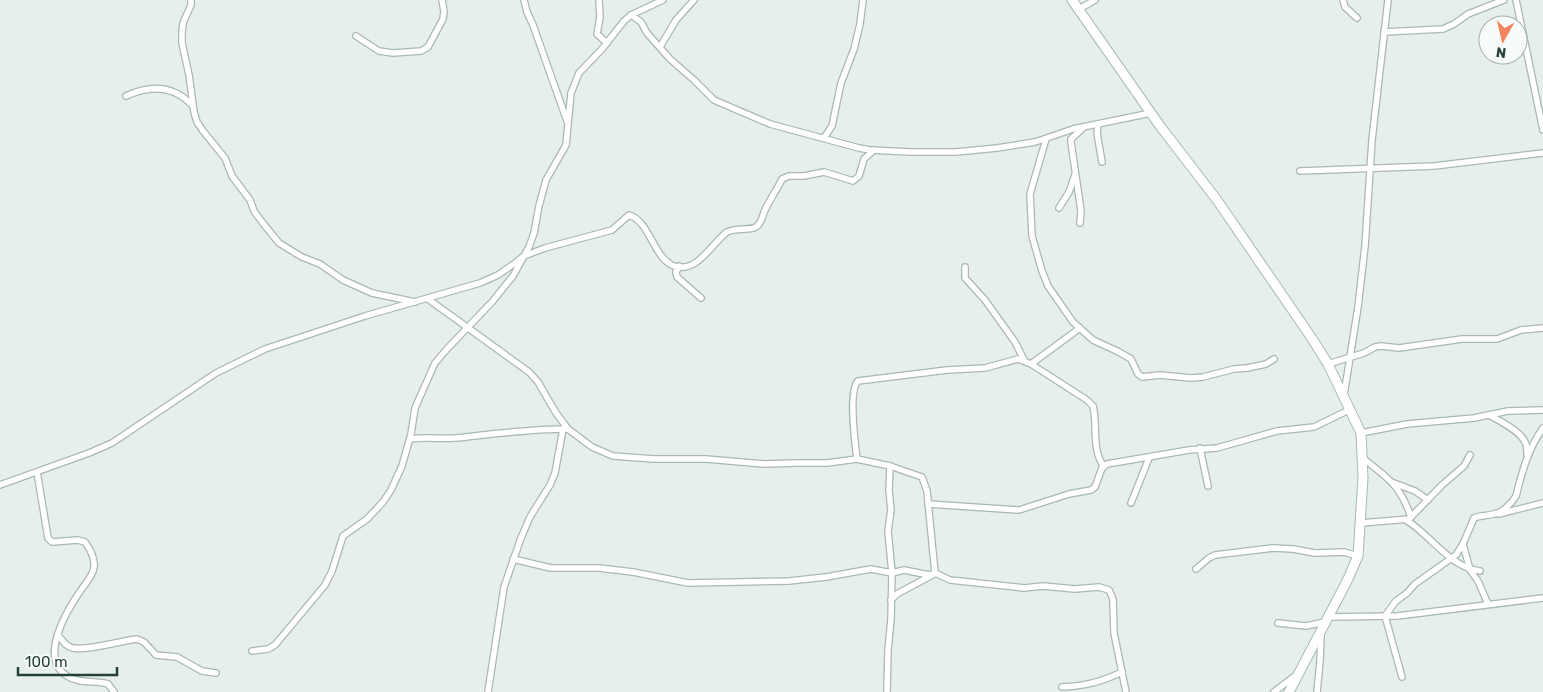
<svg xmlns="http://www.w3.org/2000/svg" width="1543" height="692" viewBox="0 0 1543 692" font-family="Rubik,sans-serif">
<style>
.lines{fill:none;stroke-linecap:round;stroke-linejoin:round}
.street-casing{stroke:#a8b8b2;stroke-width:8}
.secondary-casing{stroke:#a4bbb3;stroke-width:11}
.street{stroke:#fff;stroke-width:5.5}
.secondary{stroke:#fff;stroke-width:9}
</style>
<rect width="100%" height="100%" fill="#e6efeb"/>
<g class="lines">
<!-- street casing -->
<g class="street-casing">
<g id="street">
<polyline points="191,0 191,5 183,23 182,32 182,43 189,75 194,112 197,122 203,131 225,158 232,176 250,200 254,211 262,222 279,243 302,257 320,264 343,280 372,293 415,302"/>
<polyline points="524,0 527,12 533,25 567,121"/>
<polyline points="599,0 600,17 597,34 607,43"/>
<polyline points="1343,0 1345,7 1357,18"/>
<polyline points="1516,0 1543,130"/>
<polyline points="1079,9 1095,0"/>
<polyline points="631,15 641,22 647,33 670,59 694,80 714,100 770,124 859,148 870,150 911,152 956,152 997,148 1035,142 1073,129 1151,113"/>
<polyline points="1384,32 1443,29 1454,24 1468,14 1504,0"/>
<polyline points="356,36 379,51 393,53 421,51 428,47 443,19 444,11 442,0"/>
<polyline points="660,47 676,20 694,0"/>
<path d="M 126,96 C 150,85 173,85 192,105"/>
<polyline points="1098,124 1097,133 1102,162"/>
<polyline points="824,138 832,126 841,83 854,49 860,24 863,0"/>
<polyline points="1046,139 1030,194 1032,236 1042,271 1048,286 1073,322 1093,340 1119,352 1131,359 1138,374 1142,377 1160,375 1191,378 1203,377 1234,369 1247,368 1266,364 1274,359"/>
<polyline points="1300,171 1434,166 1543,153"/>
<polyline points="1059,208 1069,192 1075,175"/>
<polyline points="1080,223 1081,211 1071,142 1071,139 1083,128"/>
<polyline points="679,266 676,272 677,277 701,298"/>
<polyline points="965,267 965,278 985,300 1015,342 1024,360"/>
<polyline points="428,299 529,372 538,382 556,413 568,429 592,447 613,456 654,459 706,459 764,464 797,463 827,463 857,459 890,466 922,477 927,491 935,573 950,580 1024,588 1043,586 1075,589 1099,587 1109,590 1113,599 1114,633 1126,692"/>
<polyline points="1031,364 1080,328"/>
<polyline points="1328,364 1364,353 1375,347 1381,346 1399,348 1462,339 1497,339 1521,330 1543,328"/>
<polyline points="1344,395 1358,307 1365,246 1372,140 1388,0"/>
<path d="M 1489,415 C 1500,421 1520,431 1525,442 C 1527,445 1527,451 1527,454"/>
<polyline points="1361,433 1407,424 1474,418 1508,411 1543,410"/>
<path d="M 410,439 C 425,437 440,439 455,438 C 493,434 529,429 567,429"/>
<polyline points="1200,448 1208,486"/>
<path d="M 1363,458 C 1389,480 1399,483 1411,517"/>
<path d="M 857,459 C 855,443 848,391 858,381 L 947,370 L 985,368 L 1018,359 L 1031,364 L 1087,400 L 1093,406 C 1098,427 1091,448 1104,467"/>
<path d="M 37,472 L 48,538 L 52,542 L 78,540 L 85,542 C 90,549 95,559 94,567 C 93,576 86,583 81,590 C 67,610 38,658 67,676 C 79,684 95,680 108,684 L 114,692"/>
<polyline points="1394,483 1415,491 1428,500"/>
<polyline points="0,485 89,453 112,443 216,373 265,349 365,316 480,283 498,275 515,263 524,256 529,247 534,233 539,206 546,180 566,145 571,93 579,73 602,49 624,21 631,15 663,0"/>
<polyline points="1131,503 1149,458"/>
<polyline points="928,504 1019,510 1069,494 1091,490 1095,487 1102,468 1107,464 1189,450 1217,448 1277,431 1314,427 1351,409"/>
<polyline points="1499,514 1543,503"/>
<path d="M 1406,520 C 1432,536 1449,567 1480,571"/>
<polyline points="1361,523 1409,519 1442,485 1464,466 1470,455"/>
<polyline points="1463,544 1470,570 1478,581 1488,604"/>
<polyline points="513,559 551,568 599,568 633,572 688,583 789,581 826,577 871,569 892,573 904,570 929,575 935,573"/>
<polyline points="1196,569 1209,558 1215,555 1273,548 1293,549 1315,553 1344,552 1358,556"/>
<polyline points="891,600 897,594 934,574"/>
<polyline points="1328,617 1397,616 1543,598"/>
<polyline points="1278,623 1306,626 1325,622"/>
<path d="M 58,635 C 62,640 66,647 73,648 C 87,651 120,641 137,639 L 144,642 L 156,655 L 177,657 L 202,671 L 216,673"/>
<path d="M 252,651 L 268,649 L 275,645 L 325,585 L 332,571 L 343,536 L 367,519 L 383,502 L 391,490 L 402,466 L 411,434 L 415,408 L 435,363 L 447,349 L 492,302 L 513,276 L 524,256 L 545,248 L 612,230 L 629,215 C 650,221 653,258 674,266 C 697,274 712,243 727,232 C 737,226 753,233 759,224 C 762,220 763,214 765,210 C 770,199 777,190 782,179 L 789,176 L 804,176 L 824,172 L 853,181 L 859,176 L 864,159 L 874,150"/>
<path d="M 1402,677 L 1385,616 L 1396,601 L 1407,593 L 1415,584 L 1456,555 L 1463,544 L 1474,518 C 1481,515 1487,516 1494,514 C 1502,513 1512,503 1516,496 C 1522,472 1528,449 1543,428"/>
<path d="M 1062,687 C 1085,686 1101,682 1122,672"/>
<polyline points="488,692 504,587 521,538 530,517 550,485 555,473 563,429"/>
<polyline points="887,692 888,650 891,619 892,573 888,531 891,510 889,490 890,466"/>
<polyline points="1274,692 1295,676"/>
<polyline points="1317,692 1320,661 1321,635"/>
</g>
</g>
<!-- secondary casing -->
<g class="secondary-casing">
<polyline id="secondary" points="1072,0 1160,126 1217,200 1313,340 1328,364 1361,433 1363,478 1358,556 1347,581 1289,692"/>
</g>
<!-- street -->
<use href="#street" class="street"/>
<!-- secondary -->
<use href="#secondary" class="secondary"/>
</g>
<!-- north arrow -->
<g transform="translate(1503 40) rotate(188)"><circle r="24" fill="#f7fbf9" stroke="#a3b1ad"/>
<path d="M0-4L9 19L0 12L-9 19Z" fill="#f4845f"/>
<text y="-8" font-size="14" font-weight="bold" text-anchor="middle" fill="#24423a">N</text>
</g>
<!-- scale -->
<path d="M18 667v8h99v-8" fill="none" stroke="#24423a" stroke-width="2.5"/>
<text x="25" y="667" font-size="15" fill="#24423a" stroke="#f7fbf9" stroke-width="4" paint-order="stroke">100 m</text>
</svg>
